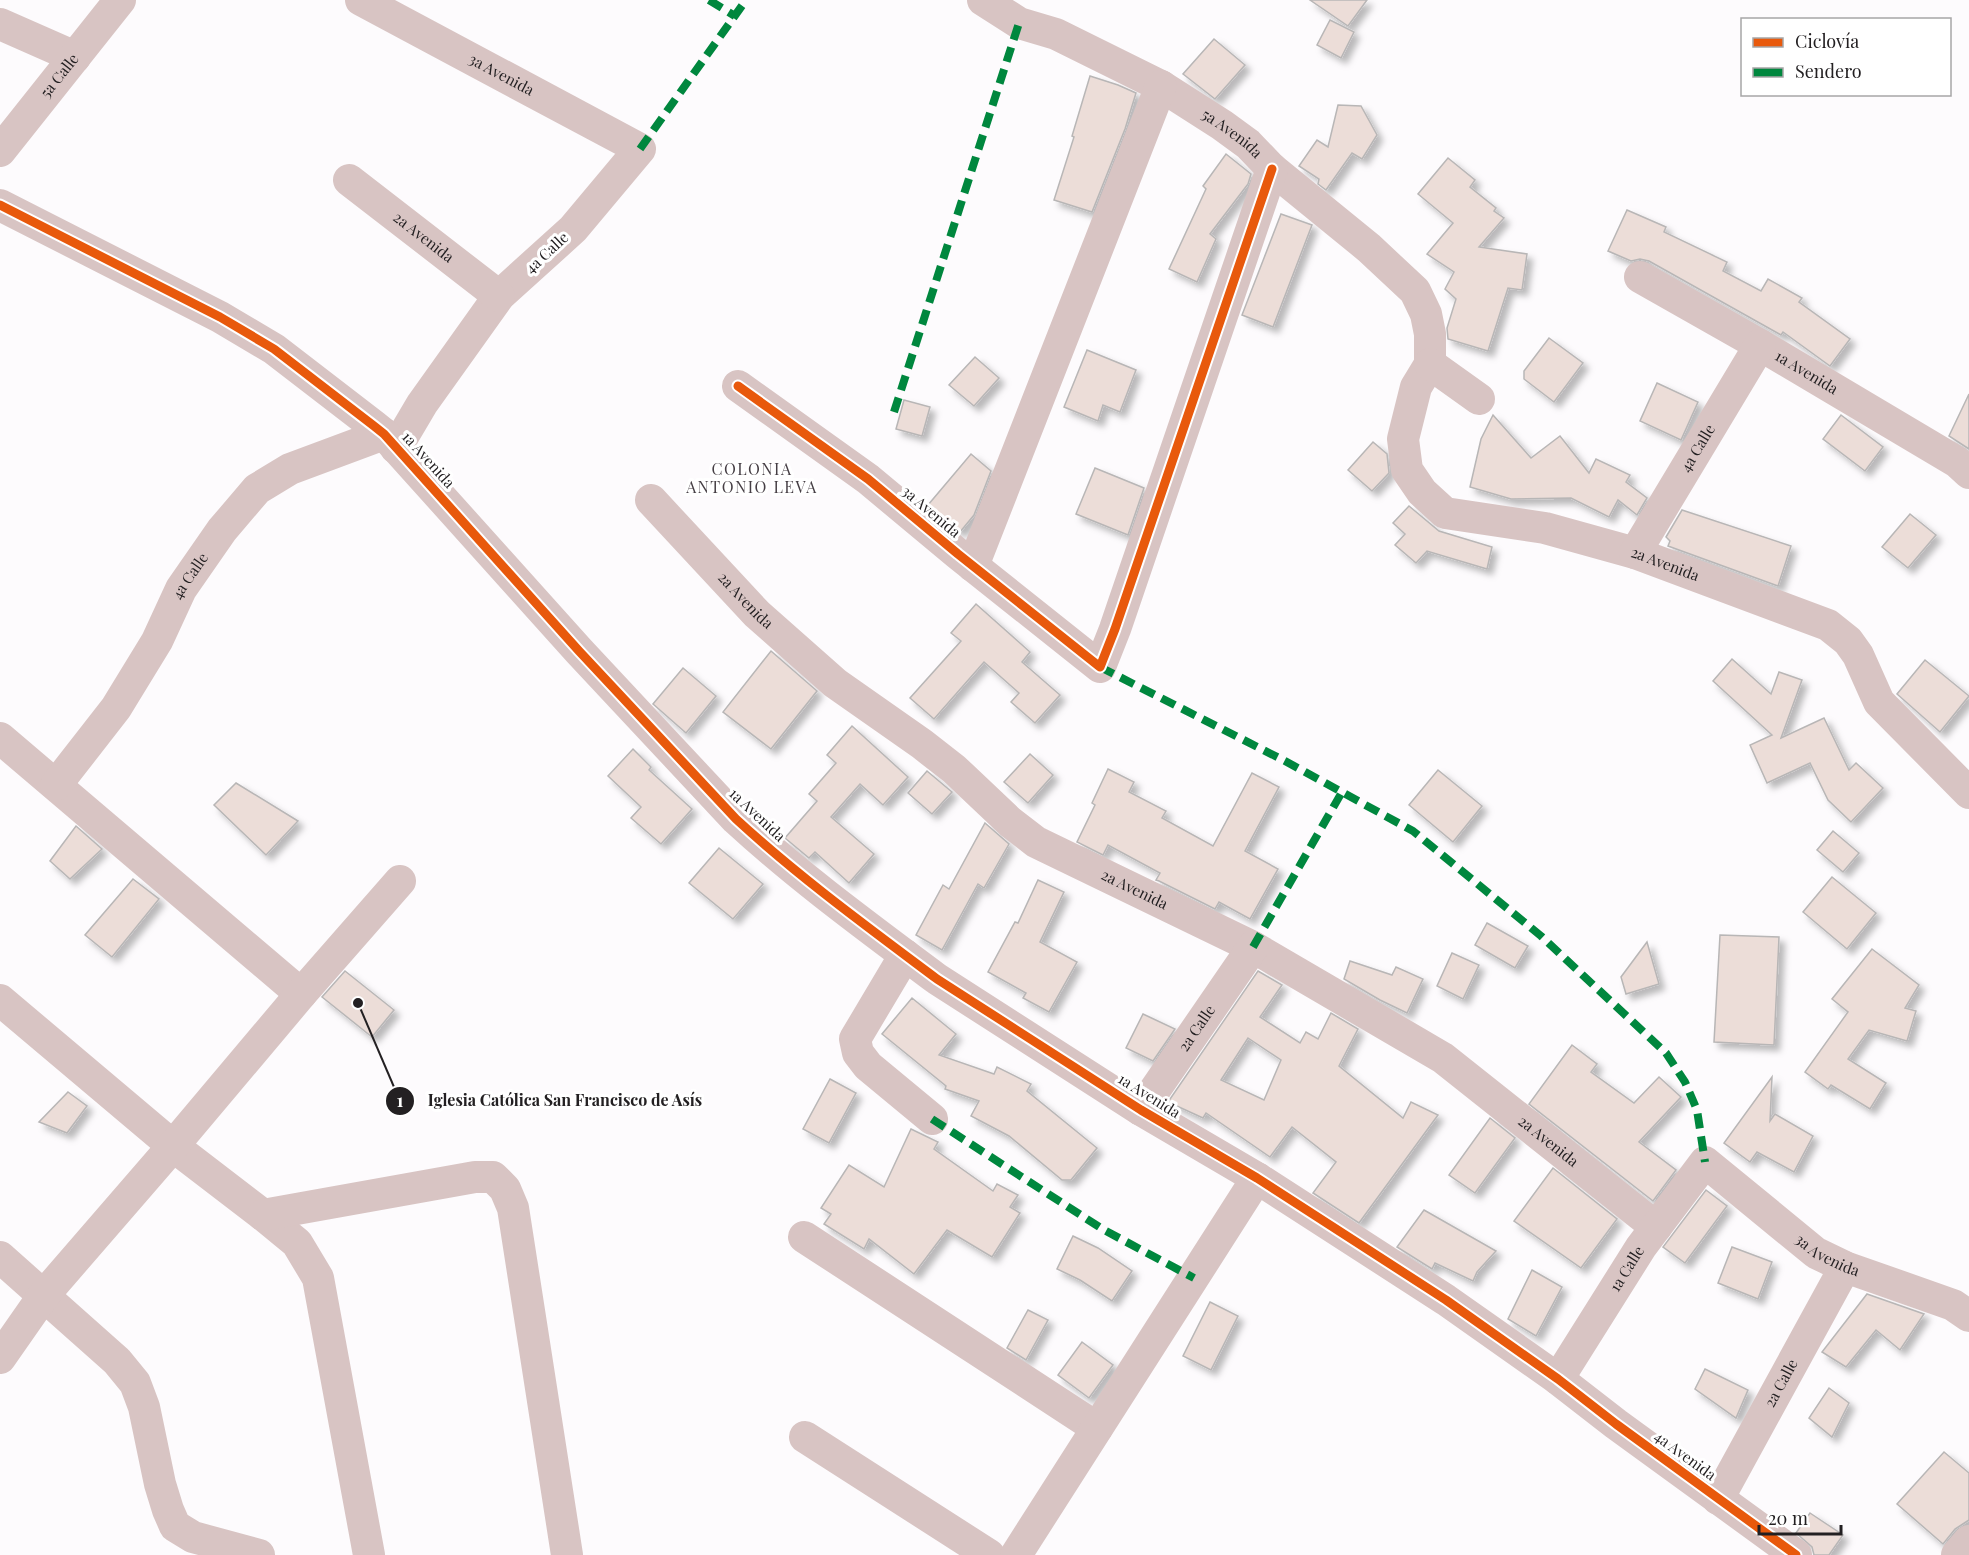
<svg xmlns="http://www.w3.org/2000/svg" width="1969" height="1555" viewBox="0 0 1969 1555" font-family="'Playfair Display',serif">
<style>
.building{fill:#ecddd8;stroke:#b8b6b6;stroke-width:1.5;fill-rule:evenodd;filter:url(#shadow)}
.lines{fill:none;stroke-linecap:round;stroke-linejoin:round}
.street{stroke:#d8c4c3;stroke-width:32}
.quiet{stroke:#00873e;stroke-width:8;stroke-dasharray:15 8;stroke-linecap:butt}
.cycleway-casing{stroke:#fff;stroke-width:13}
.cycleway{stroke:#e8590c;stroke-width:9}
.labels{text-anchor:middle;stroke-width:6;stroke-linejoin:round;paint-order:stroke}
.street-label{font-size:15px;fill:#232022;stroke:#fff}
.neighbourhood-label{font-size:16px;letter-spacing:1.5px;fill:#453e44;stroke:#fff}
.leader{fill:none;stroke:#232022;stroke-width:2}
.callout-dot{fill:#232022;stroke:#fff;stroke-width:2}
.mark-label{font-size:18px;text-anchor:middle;font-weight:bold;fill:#fff}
.callout-label{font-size:16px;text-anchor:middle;font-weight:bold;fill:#232022;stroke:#fff;stroke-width:6;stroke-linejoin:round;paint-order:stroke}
</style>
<defs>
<filter id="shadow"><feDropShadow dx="5.5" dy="5.5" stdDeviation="3" flood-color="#0004"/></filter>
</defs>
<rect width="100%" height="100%" fill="#fdfbfd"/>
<!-- building -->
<g class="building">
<polygon points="1310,0 1367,0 1348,26"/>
<polygon points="1330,20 1354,32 1341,58 1317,45"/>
<polygon points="1214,39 1245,65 1215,99 1183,74"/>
<polygon points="1090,76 1118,85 1136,93 1125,129 1092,212 1054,200 1074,137 1072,136"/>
<polygon points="1338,105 1361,106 1377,135 1362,159 1352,153 1326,190 1318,184 1319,179 1299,166 1317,140 1328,147"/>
<polygon points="1226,154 1251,174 1248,184 1210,234 1216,239 1197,282 1169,269 1206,189 1203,186"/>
<polygon points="1448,158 1475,180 1470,187 1496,208 1494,211 1504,218 1479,247 1527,254 1522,290 1508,288 1488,351 1448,339 1447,328 1456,299 1445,289 1454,272 1427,254 1453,223 1418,194"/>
<polygon points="1627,210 1666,227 1664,232 1727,262 1723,271 1761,291 1768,279 1802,298 1799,302 1850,339 1830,366 1783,332 1781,335 1649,261 1640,259 1631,261 1608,251"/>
<polygon points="1281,214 1312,225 1273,327 1242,315"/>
<polygon points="1549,338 1583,363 1554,402 1524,379 1524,371"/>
<polygon points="1087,350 1136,370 1120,412 1103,405 1098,421 1064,407"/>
<polygon points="975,357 999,378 974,406 949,385"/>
<polygon points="1657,383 1698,402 1681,440 1640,421"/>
<polygon points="1969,394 1969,449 1949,436"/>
<polygon points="904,400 930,407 922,436 896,429"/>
<polygon points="1493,415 1531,458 1560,436 1589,473 1596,459 1630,475 1626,482 1647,498 1637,515 1618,500 1609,517 1571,498 1511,499 1470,487 1481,439"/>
<polygon points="1841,415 1883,447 1865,471 1823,439"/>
<polygon points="1373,442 1387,454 1389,473 1372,491 1348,470"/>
<polygon points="971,454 991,471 974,515 960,532 928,505"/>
<polygon points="1095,468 1144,488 1128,535 1076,514"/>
<polygon points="1409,506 1439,531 1492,547 1487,569 1427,551 1416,563 1395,545 1405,534 1393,523"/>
<polygon points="1682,510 1791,546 1778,586 1668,546 1670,541 1666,537"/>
<polygon points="1910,514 1936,535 1908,568 1882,547"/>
<polygon points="976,604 1030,652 1022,662 1060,695 1035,723 1011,702 1019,693 984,662 934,719 910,698 961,641 951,633"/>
<polygon points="771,651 817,691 771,749 723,712"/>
<polygon points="1732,659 1771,694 1779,672 1802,680 1781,738 1824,718 1849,770 1856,763 1883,788 1851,822 1828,800 1810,763 1767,783 1750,745 1772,735 1713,681"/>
<polygon points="1925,660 1969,696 1940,732 1897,694"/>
<polygon points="683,668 716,696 686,733 653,704"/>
<polygon points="852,726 908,777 883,805 860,784 831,817 874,854 849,883 815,852 809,858 785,838 817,801 809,794 836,763 827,755"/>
<polygon points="633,749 651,767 649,770 692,809 661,844 631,818 641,807 608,776"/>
<polygon points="1030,754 1053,775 1028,803 1004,782"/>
<polygon points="1108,769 1134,782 1129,792 1166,811 1162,818 1213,846 1252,773 1279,787 1245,851 1278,869 1250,919 1219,902 1215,909 1159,881 1156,880 1160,873 1108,845 1103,855 1077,842 1095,805 1092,803"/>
<polygon points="1438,770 1482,806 1453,842 1409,805"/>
<polygon points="927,771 952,792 932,814 908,793"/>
<polygon points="236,783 298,821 266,855 214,805"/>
<polygon points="985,823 1009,844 984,888 978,884 942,950 916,935 943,885 949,889"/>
<polygon points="76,826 102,849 70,879 50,861"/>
<polygon points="1833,831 1859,853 1843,872 1817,850"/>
<polygon points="719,848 763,884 733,919 689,883"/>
<polygon points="1832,877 1876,913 1847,949 1803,912"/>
<polygon points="133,879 159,899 112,957 85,935"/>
<polygon points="1038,880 1064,892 1040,942 1077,962 1049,1012 1023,998 1026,993 988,972 1015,922 1018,923"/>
<polygon points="1487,923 1528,946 1515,968 1475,945"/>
<polygon points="1720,935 1779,937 1774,1045 1714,1042"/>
<polygon points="1647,942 1659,984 1626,994 1621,977"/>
<polygon points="1872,949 1919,985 1905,1008 1916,1011 1907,1041 1869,1030 1848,1059 1886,1083 1870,1109 1831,1085 1828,1089 1805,1072 1848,1012 1832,999"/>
<polygon points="1452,953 1479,965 1463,999 1437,986"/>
<polygon points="1350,961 1392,975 1396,967 1423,979 1407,1013 1380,1000 1344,979"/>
<polygon points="345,971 394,1010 372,1037 322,997"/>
<path d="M 1258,971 L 1282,985 L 1260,1017 L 1300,1043 L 1306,1032 L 1318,1039 L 1331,1013 L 1358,1029 L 1339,1066 L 1403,1118 L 1411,1102 L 1438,1115 L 1359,1223 L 1313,1193 L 1336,1162 L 1292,1127 L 1270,1157 L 1206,1113 L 1203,1118 L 1168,1102 ZM 1248,1038 L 1281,1060 L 1264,1100 L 1221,1080 Z"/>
<polygon points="912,998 956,1034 939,1055 994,1074 997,1067 1031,1084 1027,1091 1097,1148 1071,1180 1062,1180 1009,1136 971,1116 979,1101 945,1089 946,1086 882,1034"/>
<polygon points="1143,1014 1175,1029 1153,1061 1126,1048"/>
<polygon points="1572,1045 1597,1064 1591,1072 1634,1103 1659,1077 1681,1097 1639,1142 1676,1170 1653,1201 1529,1104"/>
<polygon points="1772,1077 1770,1121 1775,1114 1813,1136 1794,1172 1757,1152 1750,1162 1724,1143"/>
<polygon points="830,1079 856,1093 829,1143 803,1129"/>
<polygon points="68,1092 87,1106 67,1133 39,1122"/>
<polygon points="1490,1118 1515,1138 1475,1193 1449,1175"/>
<polygon points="911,1129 938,1142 934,1149 993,1191 997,1184 1018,1195 1010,1207 1020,1213 992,1257 947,1230 914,1274 869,1239 864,1249 824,1224 831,1214 821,1208 849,1165 884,1187"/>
<polygon points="1553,1168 1617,1219 1581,1268 1514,1221"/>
<polygon points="1706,1190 1727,1206 1685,1263 1663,1247"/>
<polygon points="1424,1210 1496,1251 1477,1272 1473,1281 1435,1263 1432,1269 1397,1247"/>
<polygon points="1073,1236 1098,1248 1132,1271 1112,1301 1080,1280 1057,1269"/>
<polygon points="1732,1247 1772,1262 1758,1299 1718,1283"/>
<polygon points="1532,1270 1562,1287 1536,1336 1508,1319"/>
<polygon points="1867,1294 1924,1314 1900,1350 1876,1330 1846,1367 1822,1352"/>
<polygon points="1210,1302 1238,1316 1211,1370 1183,1356"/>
<polygon points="1028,1310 1048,1320 1026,1360 1007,1348"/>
<polygon points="1082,1342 1113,1365 1089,1398 1058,1375"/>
<polygon points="1705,1369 1748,1390 1736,1418 1695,1389"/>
<polygon points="1829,1388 1849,1403 1832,1437 1809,1418"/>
<polygon points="1944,1452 1969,1473 1969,1520 1955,1529 1943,1544 1897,1504"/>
<polygon points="1810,1513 1843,1535 1829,1555 1814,1555 1812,1547 1796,1533"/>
</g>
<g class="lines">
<!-- street -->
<g class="street">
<path id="s1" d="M 361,0 L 640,149 L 573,229 L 499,296 L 422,404 L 396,448"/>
<path id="s2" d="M 983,0 L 1019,23 L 1056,34 L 1161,86 L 1222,125 L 1248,144 L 1272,169 L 1369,248 L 1415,291 L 1426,314 L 1430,334 L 1430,364"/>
<polyline points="0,24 75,57"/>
<path id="s3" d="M 0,151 L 120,0"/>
<path id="s4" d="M 349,180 L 499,296"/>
<path d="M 0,205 L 220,317 L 274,349 L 374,426 L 384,434 L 579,651 L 736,819 C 799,877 869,928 937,979 L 1141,1110 L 1257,1178 L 1446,1300 L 1558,1379 L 1616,1424 L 1796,1555"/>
<path id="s5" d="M 1640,277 L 1760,345 L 1957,462 L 1969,473"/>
<path id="s6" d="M 1430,364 L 1416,387 L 1403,439 L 1407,470 L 1422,492 L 1445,513 L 1545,528 L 1635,553 L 1828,625 L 1848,641 L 1858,655 L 1879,702 L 1969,793"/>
<polyline points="1430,364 1479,399"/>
<polyline points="738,386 868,479 958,554 1100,667 1115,629 1272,169"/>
<path id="s7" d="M 651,500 L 757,614 L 835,683 L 922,744 L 954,769 L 1010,822 L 1036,842 L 1253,947 L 1443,1058 L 1656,1227"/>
<path id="s8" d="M 1635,553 L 1760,345"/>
<polyline points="973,566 1161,86"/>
<polyline points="0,738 301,994"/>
<path id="s9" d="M 56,785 L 116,708 L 157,641 L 181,589 L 222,530 L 257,489 L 290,469 L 384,434"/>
<polyline points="905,955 855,1039 858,1053 868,1066 932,1119"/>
<polyline points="0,1000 173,1146 263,1215 297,1243 318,1278 369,1555"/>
<path id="s10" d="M 1141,1110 L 1253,947"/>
<polyline points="263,1215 475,1177 493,1177 505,1189 513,1208 567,1555"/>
<polyline points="804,1237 1097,1428"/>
<polyline points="0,1257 117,1361 135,1383 144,1407 160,1484 168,1510 175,1526 193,1537 259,1555"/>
<polyline points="0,1358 44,1295 173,1146 301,994 400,881"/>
<path id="s11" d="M 1558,1379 L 1641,1247 L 1705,1162 L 1816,1253 L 1845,1267 L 1953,1305 L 1969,1316"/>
<polyline points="805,1437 989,1555"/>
<path id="s12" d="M 1718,1499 L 1845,1267"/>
<polyline points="1016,1555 1257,1178"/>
<polyline points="1957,1555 1969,1541"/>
</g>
<!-- quiet -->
<g class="quiet">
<polyline points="709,0 735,16"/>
<polyline points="640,149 746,0"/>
<polyline points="894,412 1019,23"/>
<polyline points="1100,667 1285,761 1413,831 1541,936 1666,1053 1685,1082 1697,1110 1705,1162"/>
<polyline points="1253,947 1342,792"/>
<polyline points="932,1119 1104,1230 1194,1278"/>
</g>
<!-- cycleway casing -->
<g class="cycleway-casing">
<g id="cycleway">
<path d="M 0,205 L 220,317 L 274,349 L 374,426 L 384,434 L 579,651 L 736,819 C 799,877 869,928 937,979 L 1141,1110 L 1257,1178 L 1446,1300 L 1558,1379 L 1616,1424 L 1796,1555"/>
<polyline points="738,386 868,479 958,554 1100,667 1115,629 1272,169"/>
</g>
</g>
<!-- cycleway -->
<use href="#cycleway" class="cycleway"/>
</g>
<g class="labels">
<!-- street labels -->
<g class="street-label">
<text dy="5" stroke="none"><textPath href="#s1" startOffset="159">3a Avenida</textPath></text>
<text dy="5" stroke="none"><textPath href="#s3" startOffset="96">5a Calle</textPath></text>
<text dy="5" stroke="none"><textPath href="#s2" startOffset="284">5a Avenida</textPath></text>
<text dy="5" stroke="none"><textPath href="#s4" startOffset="94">2a Avenida</textPath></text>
<text transform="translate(547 253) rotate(-43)" y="5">4a Calle</text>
<text dy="5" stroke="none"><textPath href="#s5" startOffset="192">1a Avenida</textPath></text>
<text dy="5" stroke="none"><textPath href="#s8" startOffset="122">4a Calle</textPath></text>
<text transform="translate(428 460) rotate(48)" y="5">1a Avenida</text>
<text transform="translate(931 512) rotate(40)" y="5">3a Avenida</text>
<text dy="5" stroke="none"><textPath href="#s6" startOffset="396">2a Avenida</textPath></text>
<text dy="5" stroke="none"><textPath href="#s9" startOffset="249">4a Calle</textPath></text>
<text dy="5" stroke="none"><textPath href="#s7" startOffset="138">2a Avenida</textPath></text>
<text transform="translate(757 815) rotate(43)" y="5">1a Avenida</text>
<text dy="5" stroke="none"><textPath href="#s7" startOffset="626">2a Avenida</textPath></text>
<text dy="5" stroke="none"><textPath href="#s10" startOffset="99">2a Calle</textPath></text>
<text transform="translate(1149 1096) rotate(32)" y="5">1a Avenida</text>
<text dy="5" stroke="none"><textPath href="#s7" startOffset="1112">2a Avenida</textPath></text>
<text dy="5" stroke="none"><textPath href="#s11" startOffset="417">3a Avenida</textPath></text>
<text dy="5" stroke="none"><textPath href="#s11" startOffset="130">1a Calle</textPath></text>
<text dy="5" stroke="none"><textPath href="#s12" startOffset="132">2a Calle</textPath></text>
<text transform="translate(1685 1456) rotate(36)" y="5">4a Avenida</text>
</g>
<!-- neighbourhood labels -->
<g class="neighbourhood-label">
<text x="752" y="475">COLONIA<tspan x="752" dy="18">ANTONIO LEVA</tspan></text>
</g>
</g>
<!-- callouts -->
<path class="leader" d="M358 1003L400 1101"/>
<g class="callout-dot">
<circle cx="358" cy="1003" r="6"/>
<circle cx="400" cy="1101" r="15"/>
</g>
<g class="mark-label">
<text x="400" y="1107">1</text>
</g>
<g class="callout-label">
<text x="565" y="1106">Iglesia Católica San Francisco de Asís</text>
</g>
<!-- legend -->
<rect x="1741" y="18" width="210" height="78" fill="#ffffff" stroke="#a7a6a7" stroke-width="1.5"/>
<rect x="1753" y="38" width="30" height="9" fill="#e8590c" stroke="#a7a6a7" stroke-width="1.5"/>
<text x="1795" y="48" font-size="18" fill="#232022">Ciclovía</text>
<rect x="1753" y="68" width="30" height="9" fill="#00873e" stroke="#a7a6a7" stroke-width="1.5"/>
<text x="1795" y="78" font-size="18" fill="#232022">Sendero</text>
<!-- scale -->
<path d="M1759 1525v9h82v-9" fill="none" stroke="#232022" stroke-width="3"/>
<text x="1768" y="1525" font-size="18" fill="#232022" stroke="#ffffff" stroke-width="4.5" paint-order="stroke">20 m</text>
</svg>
